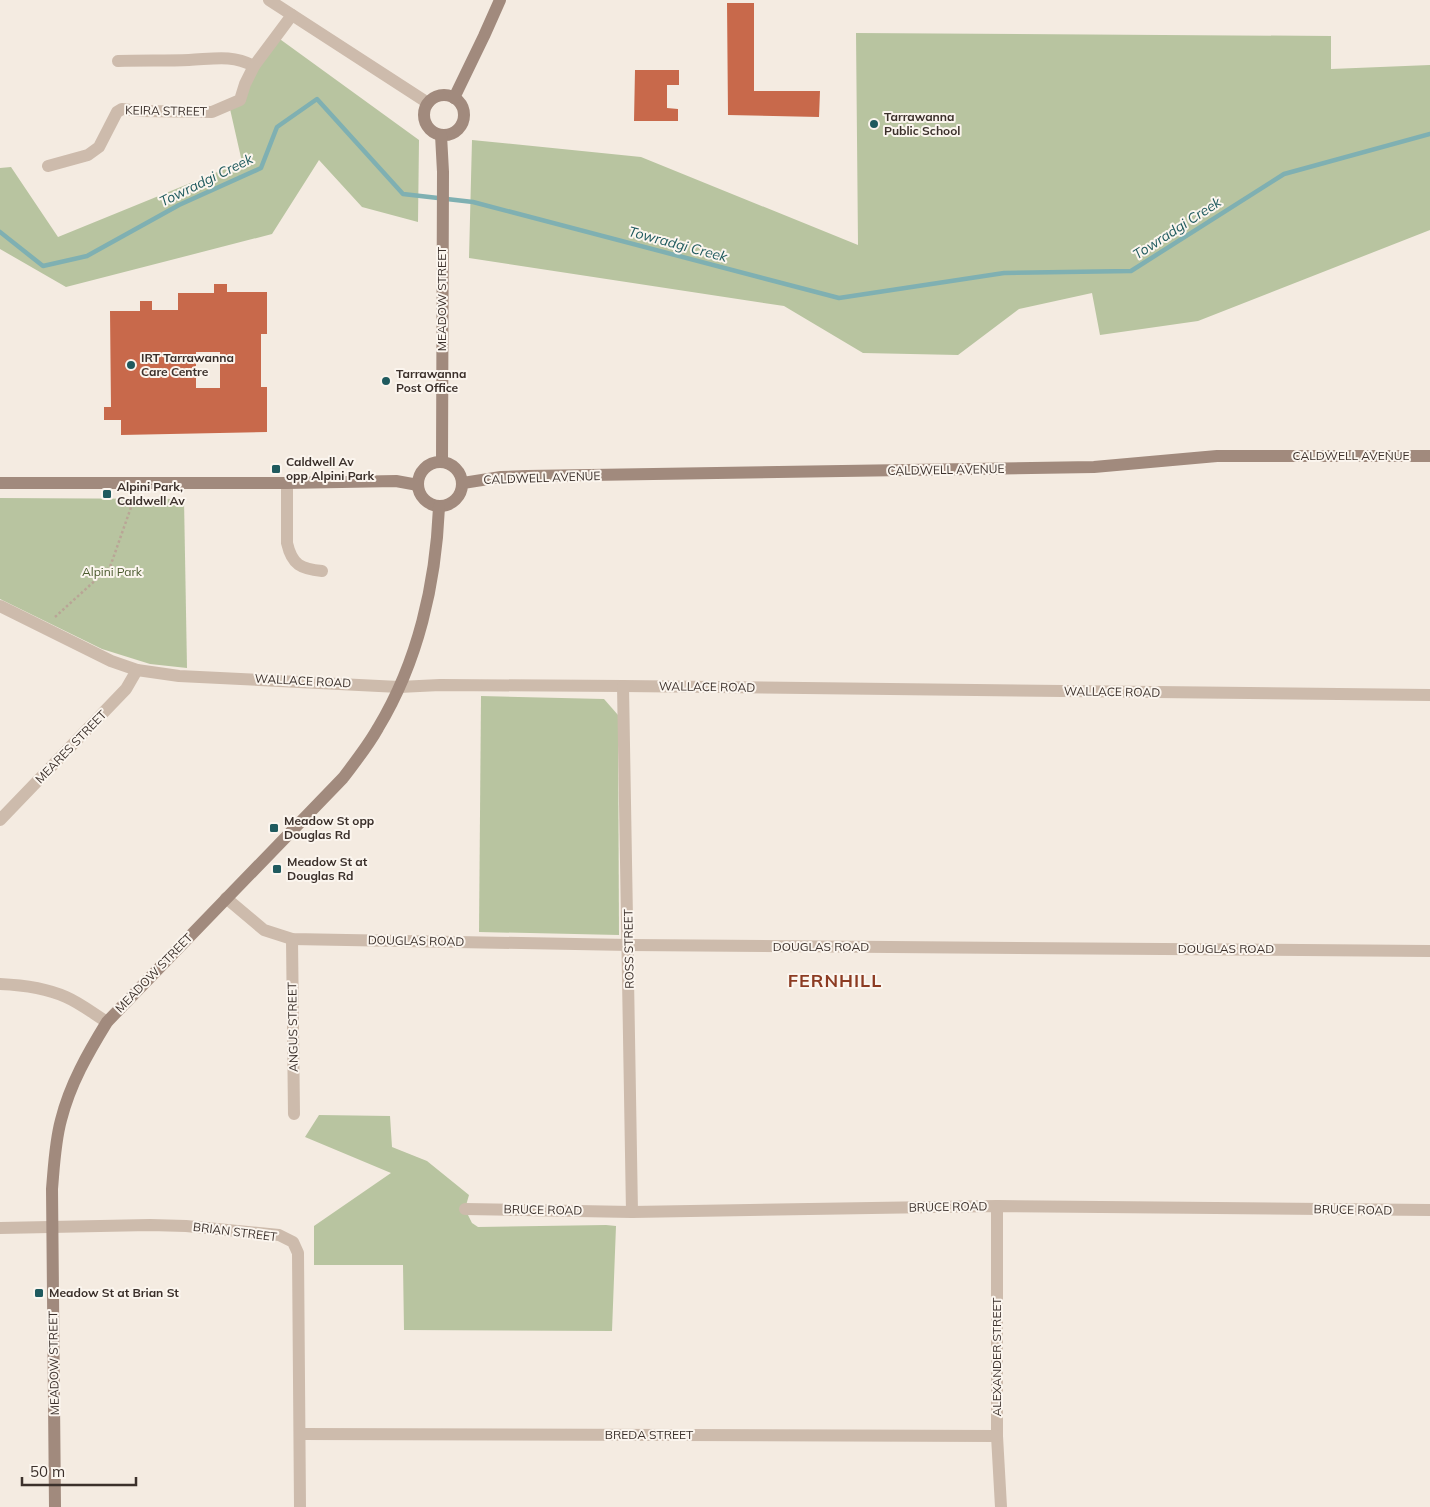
<svg xmlns="http://www.w3.org/2000/svg" width="1430" height="1507" viewBox="0 0 1430 1507" font-family="Mulish,sans-serif">
<style>
.green{fill:#b8c4a0}
.lines{fill:none;stroke-linecap:round;stroke-linejoin:round}
.stream{stroke:#7fb0b2;stroke-width:4.5}
.building{fill:#c8694b;fill-rule:evenodd}
.path{stroke:#b9a596;stroke-width:2.5;stroke-dasharray:2.5 2.5;stroke-linecap:butt}
.minor{stroke:#cdbbac;stroke-width:12}
.secondary{stroke:#a18a7d;stroke-width:12}
.poi-dot{fill:#1f5a5e;stroke:#fbf5ee;stroke-width:2}
.labels{text-anchor:middle;stroke-width:4;stroke-linejoin:round;paint-order:stroke}
.street-label{font-size:12px;fill:#3b302b;stroke:#fbf5ee}
.poi-label{font-size:12px;font-weight:bold;fill:#3b302b;stroke:#fbf5ee;text-anchor:start}
.park-label{font-size:12px;fill:#4a5a2e;stroke:#fbf5ee}
.water-label{font-size:14px;font-style:italic;fill:#1f5a5e;stroke:#fbf5ee}
.district-label{font-size:18px;font-weight:bold;letter-spacing:1px;fill:#8c3b22;stroke:#fbf5ee}
</style>
<rect width="100%" height="100%" fill="#f4ebe1"/>
<!-- green -->
<g class="green">
<polygon points="856,33 1331,36 1331,69 1430,65 1430,230 1198,321 1100,335 1092,293 1019,309 958,355 863,353 784,306 469,258 472,140 641,157 858,245"/>
<polygon points="277,37 419,140 418,222 362,207 319,160 272,234 66,287 0,249 0,168 11,167 58,237 242,162 230,109"/>
<polygon points="0,498 184,499 187,668 150,664 102,649 0,599"/>
<polygon points="481,696 604,699 618,715 619,935 479,932"/>
<polygon points="319,1115 390,1116 392,1147 427,1161 469,1195 465,1209 472,1223 478,1227 606,1225 616,1226 612,1331 404,1330 403,1265 314,1265 314,1226 391,1173 305,1137"/>
</g>
<g class="lines">
<!-- stream -->
<polyline class="stream" points="0,232 43,266 87,256 179,205 261,168 277,127 317,99 403,194 473,202 839,298 1004,273 1131,271 1284,174 1430,134"/>
</g>
<!-- building -->
<g class="building">
<polygon points="727,3 754,3 754,91 820,91 819,117 728,115"/>
<polygon points="635,70 679,70 679,85 667,85 667,108 678,109 678,121 634,121"/>
<path d="M 214,284 L 227,284 L 227,292 L 267,292 L 267,334 L 261,334 L 261,387 L 267,387 L 267,432 L 121,435 L 121,420 L 104,420 L 104,407 L 111,407 L 110,311 L 140,311 L 140,301 L 152,301 L 152,310 L 178,310 L 178,293 L 214,293 ZM 196,352 L 220,352 L 220,388 L 196,388 Z"/>
</g>
<g class="lines">
<!-- path -->
<polyline class="path" points="55,617 110,567 135,496"/>
<!-- minor -->
<g class="minor">
<polyline points="269,0 428,103"/>
<path d="M 118,61 C 141,60 165,61 189,60 C 213,59 231,54 254,66"/>
<polyline points="48,166 88,155 99,147 117,112 122,109 141,111 212,112 240,100 245,84 254,66 292,15"/>
<path d="M 287,483 L 287,543 C 292,565 301,569 322,571"/>
<polyline points="0,606 111,661 137,670 179,676 399,687 440,685 623,686 1430,695"/>
<polyline points="623,686 632,1212"/>
<polyline points="0,820 126,689 137,670"/>
<polyline points="226,898 264,930 292,939 629,945 1430,951"/>
<polyline points="292,939 294,1114"/>
<path d="M 0,984 C 22,985 46,988 66,997 C 80,1003 94,1014 107,1022"/>
<polyline points="997,1206 997,1436 1001,1507"/>
<polyline points="465,1209 632,1212 997,1206 1430,1210"/>
<polyline points="0,1228 150,1225 186,1226 279,1235 293,1242 298,1253 300,1507"/>
<polyline points="300,1434 997,1436"/>
</g>
<!-- secondary -->
<g class="secondary">
<circle cx="444" cy="115" r="20"/>
<polyline points="454,98 484,36 500,0"/>
<polyline points="441,135 443,172 442,462"/>
<circle cx="440" cy="484" r="22"/>
<polyline points="0,483 287,483 396,481 418,485"/>
<polyline points="463,483 501,477 527,476 1094,467 1217,456 1430,456"/>
<path d="M 55,1507 L 52,1189 C 54,1166 55,1142 61,1120 C 70,1084 88,1053 107,1022 L 343,778 C 355,762 368,746 378,728 C 418,662 436,583 439,507"/>
</g>
</g>
<!-- markers -->
<g class="poi-dot">
<circle cx="874" cy="124" r="5"/>
<circle cx="131" cy="365" r="5"/>
<circle cx="386" cy="381" r="5"/>
<rect x="271" y="464" width="10" height="10" rx="2.5"/>
<rect x="102" y="489" width="10" height="10" rx="2.5"/>
<rect x="269" y="823" width="10" height="10" rx="2.5"/>
<rect x="272" y="864" width="10" height="10" rx="2.5"/>
<rect x="34" y="1288" width="10" height="10" rx="2.5"/>
</g>
<g class="labels">
<!-- street labels -->
<g class="street-label">
<text transform="translate(166 111) rotate(1)" y="4">KEIRA STREET</text>
<text transform="translate(442 299) rotate(-90)" y="4">MEADOW STREET</text>
<text x="1351" y="460">CALDWELL AVENUE</text>
<text transform="translate(946 470) rotate(-1)" y="4">CALDWELL AVENUE</text>
<text transform="translate(542 478) rotate(-2)" y="4">CALDWELL AVENUE</text>
<text transform="translate(303 681) rotate(3)" y="4">WALLACE ROAD</text>
<text transform="translate(707 687) rotate(1)" y="4">WALLACE ROAD</text>
<text transform="translate(1112 692) rotate(1)" y="4">WALLACE ROAD</text>
<text transform="translate(71 747) rotate(-46)" y="4">MEARES STREET</text>
<text transform="translate(416 941) rotate(1)" y="4">DOUGLAS ROAD</text>
<text x="821" y="951">DOUGLAS ROAD</text>
<text transform="translate(629 949) rotate(-91)" y="4">ROSS STREET</text>
<text x="1226" y="953">DOUGLAS ROAD</text>
<text transform="translate(154 973) rotate(-46)" y="4">MEADOW STREET</text>
<text transform="translate(293 1027) rotate(-91)" y="4">ANGUS STREET</text>
<text transform="translate(948 1207) rotate(-1)" y="4">BRUCE ROAD</text>
<text transform="translate(543 1210) rotate(1)" y="4">BRUCE ROAD</text>
<text transform="translate(1353 1210) rotate(1)" y="4">BRUCE ROAD</text>
<text transform="translate(235 1232) rotate(7)" y="4">BRIAN STREET</text>
<text transform="translate(997 1357) rotate(-90)" y="4">ALEXANDER STREET</text>
<text transform="translate(54 1363) rotate(-91)" y="4">MEADOW STREET</text>
<text x="649" y="1439">BREDA STREET</text>
</g>
<!-- poi labels -->
<g class="poi-label">
<text x="884" y="121">Tarrawanna<tspan x="884" dy="14">Public School</tspan></text>
<text x="141" y="362">IRT Tarrawanna<tspan x="141" dy="14">Care Centre</tspan></text>
<text x="396" y="378">Tarrawanna<tspan x="396" dy="14">Post Office</tspan></text>
<text x="286" y="466">Caldwell Av<tspan x="286" dy="14">opp Alpini Park</tspan></text>
<text x="117" y="491">Alpini Park,<tspan x="117" dy="14">Caldwell Av</tspan></text>
<text x="284" y="825">Meadow St opp<tspan x="284" dy="14">Douglas Rd</tspan></text>
<text x="287" y="866">Meadow St at<tspan x="287" dy="14">Douglas Rd</tspan></text>
<text x="49" y="1297">Meadow St at Brian St</text>
</g>
<!-- park labels -->
<g class="park-label">
<text x="112" y="576">Alpini Park</text>
</g>
<!-- water labels -->
<g class="water-label">
<text transform="translate(206 180) rotate(-26)" y="5">Towradgi Creek</text>
<text transform="translate(1177 228) rotate(-33)" y="5">Towradgi Creek</text>
<text transform="translate(678 244) rotate(15)" y="5">Towradgi Creek</text>
</g>
<!-- district labels -->
<g class="district-label">
<text x="835" y="987">FERNHILL</text>
</g>
</g>
<!-- scale -->
<path d="M22 1477v8h114v-8" fill="none" stroke="#3b302b" stroke-width="2.5"/>
<text x="30" y="1477" font-size="15" fill="#3b302b" stroke="#fbf5ee" stroke-width="4" paint-order="stroke">50 m</text>
</svg>
